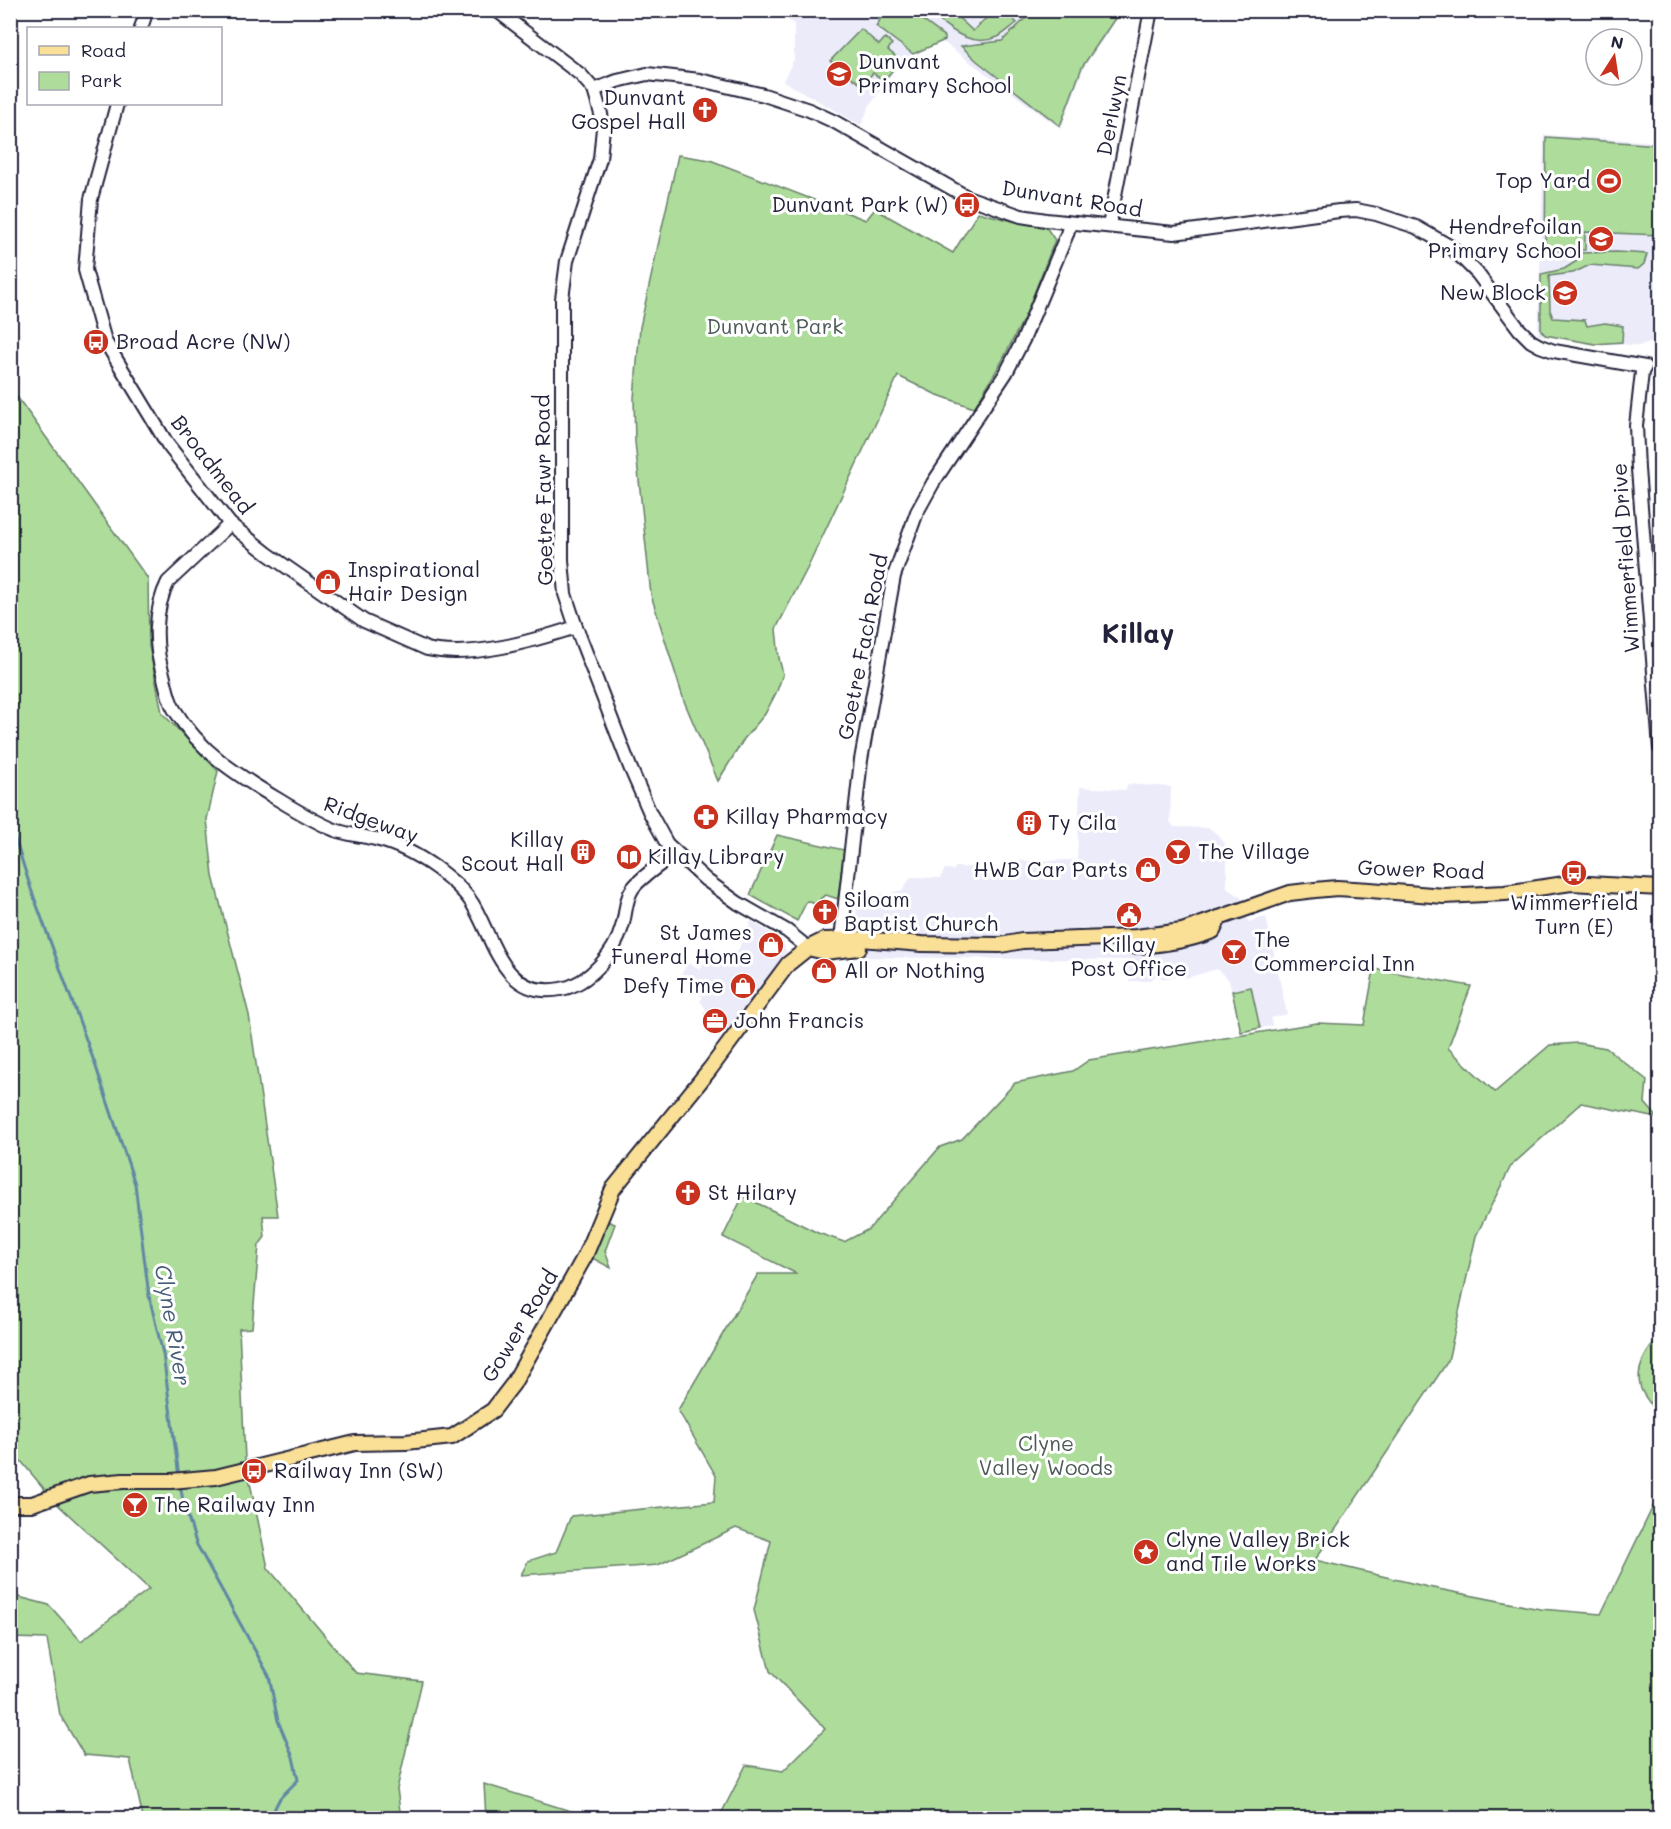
<svg xmlns="http://www.w3.org/2000/svg" width="1671" height="1829" viewBox="0 0 1671 1829" font-family="Mali,sans-serif">
<style>
.built{fill:#ecebfa}
.green{fill:#aedc9b;stroke:#687f6b;stroke-width:1.5}
.lines{fill:none;stroke-linecap:round;stroke-linejoin:round}
.stream{stroke:#6087a4;stroke-width:3}
.secondary-casing{stroke:#22223b;stroke-width:16}
.primary-casing{stroke:#22223b;stroke-width:18}
.secondary{stroke:#fff;stroke-width:12}
.primary{stroke:#fadf96;stroke-width:14}
.labels{text-anchor:middle;stroke-width:6;stroke-linejoin:round;paint-order:stroke}
.poi-label{font-size:21px;fill:#22223b;stroke:#fff;text-anchor:start}
.street-label{font-size:21px;fill:#22223b;stroke:#fff}
.park-label{font-size:21px;fill:#4c5a58;stroke:#fff}
.water-label{font-size:22px;font-style:italic;fill:#465d78;stroke:#fff}
.district-label{font-size:27px;font-weight:bold;fill:#22223b;stroke:#fff}
</style>
<rect width="100%" height="100%" fill="#fff"/>
<filter id="ink" filterUnits="userSpaceOnUse"><feTurbulence type="fractalNoise" baseFrequency=".0167" numOctaves="2"/><feDisplacementMap in="SourceGraphic" scale="12" xChannelSelector="R" yChannelSelector="G"/><feConvolveMatrix kernelMatrix="1 2 1 2 8 2 1 2 1" color-interpolation-filters="sRGB"/></filter>
<g filter="url(#ink)">
<!-- built -->
<g class="built">
<polygon points="774,11 1123,11 1084,67 1061,129 943,42 902,60 870,105 861,125 783,81 794,59 794,24"/>
<polygon points="1544,135 1660,142 1660,338 1639,346 1538,335"/>
<polygon points="1127,784 1171,787 1170,821 1174,827 1209,828 1217,834 1223,842 1227,849 1227,888 1241,897 1248,922 1266,917 1287,1014 1271,1018 1272,1026 1241,1032 1229,980 1217,969 1186,978 1183,973 1165,979 1156,976 1148,981 1129,981 1128,960 852,957 858,896 869,897 874,894 890,894 897,891 902,891 911,877 940,878 945,869 954,870 955,867 998,868 1010,861 1077,860 1080,787 1126,790"/>
<polygon points="751,921 783,941 786,952 723,1035 704,1021 707,1017 703,1014 706,1009 700,1001 703,997 680,976 688,963 700,969 713,948 725,957 727,955 734,959"/>
</g>
<!-- green -->
<g class="green">
<polygon points="878,11 910,11 945,37 945,40 913,54 876,26 880,20 876,16"/>
<path d="M 927,11 L 951,11 L 973,31 L 989,15 L 984,11 L 1004,11 L 1017,23 C 1011,27 1004,34 998,37 C 968,49 948,27 927,11 Z"/>
<polygon points="1026,11 1120,11 1082,67 1060,126 977,61 961,46 1002,41 1026,18"/>
<polygon points="861,29 879,45 885,38 892,44 888,50 900,60 884,81 873,73 862,85 830,61"/>
<polygon points="1546,137 1660,145 1660,235 1585,232 1585,250 1545,251"/>
<polygon points="678,155 710,160 866,220 875,209 953,253 978,212 1016,222 1046,227 1055,240 1026,314 1001,363 974,408 935,394 898,376 807,569 776,629 779,658 783,674 777,691 765,714 744,739 718,781 684,701 651,595 635,442 634,398 640,327"/>
<polygon points="1616,252 1647,254 1644,264 1638,269 1590,265 1573,273 1549,276 1550,310 1553,318 1585,320 1587,326 1605,323 1623,326 1622,342 1595,344 1545,335 1541,330 1541,274 1564,269 1580,259 1580,253"/>
<polygon points="10,387 148,579 149,646 162,713 218,771 207,819 213,876 249,1015 278,1216 263,1216 265,1237 259,1245 252,1328 239,1329 245,1459 268,1568 356,1673 422,1681 397,1789 401,1818 143,1818 130,1759 84,1755 60,1715 47,1639 11,1638 11,1595 49,1605 81,1641 149,1589 55,1502 11,1449"/>
<polygon points="777,835 844,850 838,899 826,895 821,898 818,905 807,901 797,921 750,895"/>
<polygon points="1374,969 1471,986 1448,1048 1495,1092 1550,1045 1578,1043 1606,1048 1647,1080 1645,1103 1658,1118 1581,1103 1511,1166 1476,1236 1448,1361 1315,1560 1428,1587 1540,1609 1601,1614 1660,1492 1660,1818 719,1818 746,1765 783,1771 825,1729 770,1671 754,1610 771,1541 736,1528 658,1565 521,1575 528,1561 556,1552 571,1516 714,1502 716,1476 678,1410 758,1274 797,1274 723,1237 743,1196 818,1233 844,1242 869,1229 940,1147 962,1139 1015,1083 1073,1071 1089,1060 1317,1023 1364,1025"/>
<polygon points="1251,987 1260,1028 1241,1032 1232,991"/>
<polygon points="607,1221 615,1224 605,1251 611,1268 592,1258"/>
<path d="M 1660,1337 L 1660,1417 C 1655,1409 1645,1399 1641,1389 C 1634,1370 1647,1349 1660,1337 Z"/>
<polygon points="484,1784 593,1818 486,1818"/>
</g>
<g class="lines">
<!-- stream -->
<g class="stream">
<polyline points="10,823 31,889 95,1064 135,1184 149,1296 163,1354 179,1477"/>
<polyline points="180,1484 183,1501 196,1543 269,1676 278,1721 293,1757 298,1780 280,1798 270,1818"/>
</g>
<!-- secondary casing -->
<g class="secondary-casing">
<g id="secondary">
<polyline points="496,10 581,75 594,90 601,114 603,128 600,159 567,261 562,299 562,560 565,594 576,627 630,767 650,813 667,844 706,880 738,903 787,931 808,948"/>
<polyline points="141,28 147,10"/>
<polyline points="594,90 617,81 647,74 700,80 764,95 809,110 835,122 967,197 1021,216 1046,220 1174,233 1339,211 1356,210 1376,214 1416,227 1451,247 1477,273 1519,329 1531,341 1540,346 1554,351 1645,367 1642,372 1636,426 1638,469 1660,748"/>
<path d="M 117,104 L 91,199 L 85,270 L 105,341 L 168,445 L 230,524 L 268,554 L 364,621 L 427,649 C 472,659 533,641 576,627"/>
<polyline points="1109,226 1151,10"/>
<path d="M 230,524 L 168,582 C 154,609 154,646 163,674 C 166,685 168,699 174,709 C 200,752 237,775 279,800 C 297,811 315,822 335,830 C 349,835 365,836 379,840 C 399,845 419,856 436,868 C 449,878 463,889 472,903 C 494,939 503,1000 561,989 C 589,984 615,953 622,927 C 626,915 625,899 633,888 C 642,876 663,863 675,853"/>
<polyline points="841,939 861,760 894,576 917,512 933,483 1006,373 1024,338 1067,234 1070,223"/>
</g>
</g>
<!-- primary casing -->
<g class="primary-casing">
<g id="primary">
<path d="M 1132,946 C 1160,945 1187,941 1213,931 L 1219,918"/>
<polyline points="808,948 825,952 859,948"/>
<polyline points="10,1504 32,1504 89,1484 123,1481 171,1481 216,1477 355,1443 406,1442 452,1437 493,1410 513,1384 585,1256 613,1189 710,1069 788,964 808,948 824,940 861,939 922,944 1001,945 1022,941 1136,937 1182,931 1290,893 1315,890 1337,888 1370,890 1444,896 1505,893 1571,883 1660,888"/>
</g>
</g>
<!-- secondary -->
<use href="#secondary" class="secondary"/>
<!-- primary -->
<use href="#primary" class="primary"/>
</g>
</g>
<!-- icons -->
<defs>
<g id="school-disc" transform="scale(1.35)"><circle r="9.5" fill="#c8321e" stroke="#fff"/><path d="M0-5L7-2L0 1L-7-2ZM-4 1L0 2.5L4 1V4Q0 6-4 4Z" fill="#fff"/></g>
<g id="church-disc" transform="scale(1.35)"><circle r="9.5" fill="#c8321e" stroke="#fff"/><path d="M-1.2-6h2.4v3.5h3.3v2.4h-3.3V6h-2.4V-.1h-3.3v-2.4h3.3Z" fill="#fff"/></g>
<g id="stadium-disc" transform="scale(1.35)"><circle r="9.5" fill="#c8321e" stroke="#fff"/><path d="M0-5a6.5 5 0 1 0 0 10a6.5 5 0 1 0 0-10ZM-3.5-1.8h7v3.6h-7Z" fill="#fff"/></g>
<g id="bus-disc" transform="scale(1.35)"><circle r="9.5" fill="#c8321e" stroke="#fff"/><path d="M-5-6H5V4H4V6H2V4H-2V6H-4V4H-5ZM-3.5-4V0h7V-4ZM-3.5 1.2v1.5H-2V1.2ZM2 1.2v1.5H3.5V1.2Z" fill="#fff"/></g>
<g id="shop-disc" transform="scale(1.35)"><circle r="9.5" fill="#c8321e" stroke="#fff"/><path d="M-5-2.5h2.3a2.7 3.5 0 0 1 5.4 0H5L5.5 6h-11ZM-1.5-2.5h3a1.5 2.3 0 0 0-3 0Z" fill="#fff"/></g>
<g id="pharmacy-disc" transform="scale(1.35)"><circle r="9.5" fill="#c8321e" stroke="#fff"/><path d="M-2-6h4v4h4v4h-4v4h-4v-4h-4v-4h4Z" fill="#fff"/></g>
<g id="building-disc" transform="scale(1.35)"><circle r="9.5" fill="#c8321e" stroke="#fff"/><path d="M-4-6H4V6H1V3H-1V6H-4ZM-2.5-4.3h1.7v1.8h-1.7ZM.8-4.3h1.7v1.8H.8ZM-2.5-1h1.7V.8h-1.7ZM.8-1h1.7V.8H.8Z" fill="#fff"/></g>
<g id="bar-disc" transform="scale(1.35)"><circle r="9.5" fill="#c8321e" stroke="#fff"/><path d="M-6-5H6L.8 .8V4.5H3.5V6h-7V4.5H-.8V.8Z" fill="#fff"/></g>
<g id="library-disc" transform="scale(1.35)"><circle r="9.5" fill="#c8321e" stroke="#fff"/><path d="M-6-4Q-3-5.5-.7-3.5V5Q-3 3-6 4ZM6-4Q3-5.5 .7-3.5V5Q3 3 6 4Z" fill="#fff"/></g>
<g id="civic-disc" transform="scale(1.35)"><circle r="9.5" fill="#c8321e" stroke="#fff"/><path d="M-.6-6.5H3V-4.5H.6V-3L4-1V1h2V6H-6V1h2V-1L-.6-3ZM-1.2 2.5V6h2.4V2.5Z" fill="#fff"/></g>
<g id="office-disc" transform="scale(1.35)"><circle r="9.5" fill="#c8321e" stroke="#fff"/><path d="M-6-3h4V-5.5h4V-3h4V5H-6ZM-1-4.5V-3h2v-1.5ZM-6 0V1H6V0Z" fill="#fff"/></g>
<g id="sight-disc" transform="scale(1.35)"><circle r="9.5" fill="#c8321e" stroke="#fff"/><path d="M0-6L1.8-2.2L6-1.7L2.9 1.2L3.7 5.4L0 3.3L-3.7 5.4L-2.9 1.2L-6-1.7L-1.8-2.2Z" fill="#fff"/></g>
</defs>
<g fill-rule="evenodd">
<use href="#school-disc" x="839" y="74"/>
<use href="#church-disc" x="705" y="110"/>
<use href="#stadium-disc" x="1609" y="181"/>
<use href="#bus-disc" x="967" y="205"/>
<use href="#school-disc" x="1601" y="239"/>
<use href="#school-disc" x="1565" y="293"/>
<use href="#bus-disc" x="96" y="342"/>
<use href="#shop-disc" x="328" y="582"/>
<use href="#pharmacy-disc" x="706" y="817"/>
<use href="#building-disc" x="1029" y="823"/>
<use href="#building-disc" x="583" y="852"/>
<use href="#bar-disc" x="1178" y="852"/>
<use href="#library-disc" x="629" y="857"/>
<use href="#shop-disc" x="1148" y="870"/>
<use href="#bus-disc" x="1574" y="873"/>
<use href="#church-disc" x="825" y="912"/>
<use href="#civic-disc" x="1129" y="915"/>
<use href="#shop-disc" x="771" y="945"/>
<use href="#bar-disc" x="1234" y="952"/>
<use href="#shop-disc" x="824" y="971"/>
<use href="#shop-disc" x="743" y="986"/>
<use href="#office-disc" x="715" y="1021"/>
<use href="#church-disc" x="688" y="1193"/>
<use href="#bus-disc" x="254" y="1471"/>
<use href="#bar-disc" x="135" y="1505"/>
<use href="#sight-disc" x="1146" y="1552"/>
</g>
<g class="labels">
<!-- poi labels -->
<g class="poi-label">
<text x="858" y="69">Dunvant<tspan x="858" dy="24">Primary School</tspan></text>
<text x="686" y="105" text-anchor="end">Dunvant<tspan x="686" dy="24">Gospel Hall</tspan></text>
<text x="1590" y="188" text-anchor="end">Top Yard</text>
<text x="948" y="212" text-anchor="end">Dunvant Park (W)</text>
<text x="1582" y="234" text-anchor="end">Hendrefoilan<tspan x="1582" dy="24">Primary School</tspan></text>
<text x="1546" y="300" text-anchor="end">New Block</text>
<text x="116" y="349">Broad Acre (NW)</text>
<text x="348" y="577">Inspirational<tspan x="348" dy="24">Hair Design</tspan></text>
<text x="726" y="824">Killay Pharmacy</text>
<text x="1048" y="830">Ty Cila</text>
<text x="564" y="847" text-anchor="end">Killay<tspan x="564" dy="24">Scout Hall</tspan></text>
<text x="1198" y="859">The Village</text>
<text x="648" y="864">Killay Library</text>
<text x="1128" y="877" text-anchor="end">HWB Car Parts</text>
<text x="844" y="907">Siloam<tspan x="844" dy="24">Baptist Church</tspan></text>
<text x="1574" y="910" text-anchor="middle">Wimmerfield<tspan x="1574" dy="24">Turn (E)</tspan></text>
<text x="752" y="940" text-anchor="end">St James<tspan x="752" dy="24">Funeral Home</tspan></text>
<text x="1254" y="947">The<tspan x="1254" dy="24">Commercial Inn</tspan></text>
<text x="1129" y="952" text-anchor="middle">Killay<tspan x="1129" dy="24">Post Office</tspan></text>
<text x="844" y="978">All or Nothing</text>
<text x="724" y="993" text-anchor="end">Defy Time</text>
<text x="734" y="1028">John Francis</text>
<text x="708" y="1200">St Hilary</text>
<text x="274" y="1478">Railway Inn (SW)</text>
<text x="154" y="1512">The Railway Inn</text>
<text x="1166" y="1547">Clyne Valley Brick<tspan x="1166" dy="24">and Tile Works</tspan></text>
</g>
<!-- street labels -->
<g class="street-label">
<text transform="translate(1112 115) rotate(-79)" y="7">Derlwyn</text>
<text transform="translate(1072 199) rotate(9)" y="7">Dunvant Road</text>
<text transform="translate(212 465) rotate(52)" y="7">Broadmead</text>
<text transform="translate(544 490) rotate(-91)" y="7">Goetre Fawr Road</text>
<text transform="translate(1626 558) rotate(-94)" y="7">Wimmerfield Drive</text>
<text transform="translate(863 647) rotate(-79)" y="7">Goetre Fach Road</text>
<text transform="translate(371 820) rotate(20)" y="7">Ridgeway</text>
<text transform="translate(1421 870) rotate(2)" y="7">Gower Road</text>
<text transform="translate(520 1326) rotate(-59)" y="7">Gower Road</text>
</g>
<!-- park labels -->
<g class="park-label">
<text x="775" y="334">Dunvant Park</text>
<text x="1046" y="1451">Clyne<tspan x="1046" dy="24">Valley Woods</tspan></text>
</g>
<!-- water labels -->
<g class="water-label">
<text transform="translate(173 1325) rotate(80)" y="8">Clyne River</text>
</g>
<!-- district labels -->
<g class="district-label">
<text x="1138" y="643">Killay</text>
</g>
</g>
<!-- margin -->
<rect width="1671" height="1829" fill="none" stroke="#fff" stroke-width="36"/>
<rect x="18" y="18" width="1635" height="1793" fill="none" stroke="#22223b" stroke-width="2" filter="url(#ink)"/>
<!-- legend -->
<rect x="27" y="27" width="195" height="78" fill="#ffffff" stroke="#a7a7b1" stroke-width="1.5"/>
<rect x="39" y="46" width="30" height="9" fill="#fadf96" stroke="#a7a7b1" stroke-width="1.5"/>
<text x="81" y="57" font-size="18" fill="#22223b">Road</text>
<rect x="39" y="72" width="30" height="18" fill="#aedc9b" stroke="#a7a7b1" stroke-width="1.5"/>
<text x="81" y="87" font-size="18" fill="#22223b">Park</text>
<!-- north arrow -->
<g transform="translate(1614 57) rotate(12)"><circle r="28" fill="#ffffff" stroke="#a7a7b1" stroke-width="1.5"/>
<path d="M0-4.5L10 22L0 15L-10 22Z" fill="#c8321e"/>
<text y="-9" font-size="16" font-weight="bold" text-anchor="middle" fill="#22223b">N</text>
</g>
</svg>
